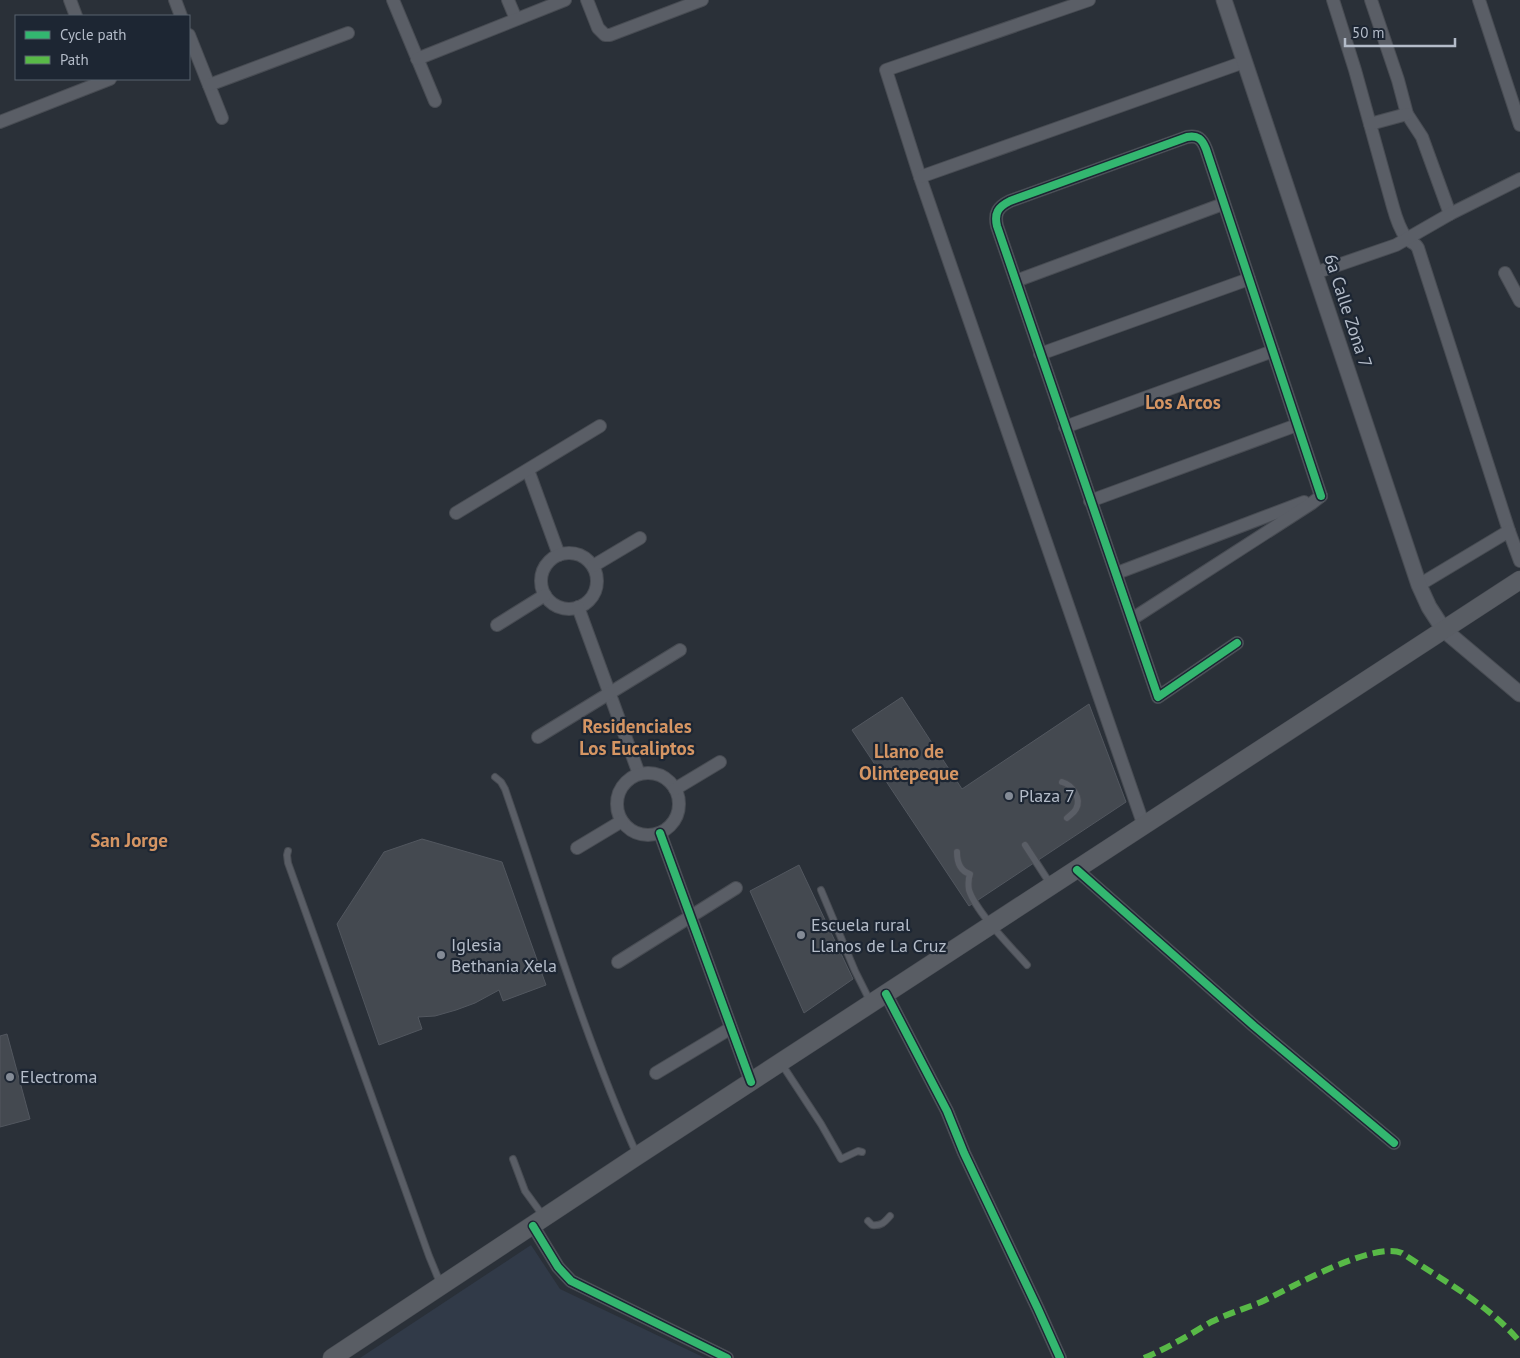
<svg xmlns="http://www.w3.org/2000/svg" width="1520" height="1358" viewBox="0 0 1520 1358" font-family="'PT Sans',sans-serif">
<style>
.airport{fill:#313a48}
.building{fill:#444950;stroke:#52575f}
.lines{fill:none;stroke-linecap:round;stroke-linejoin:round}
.service-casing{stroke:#484c53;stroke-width:8}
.minor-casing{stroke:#484c53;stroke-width:14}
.tertiary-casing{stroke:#484c53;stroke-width:17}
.secondary-casing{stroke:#484c53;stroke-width:19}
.service{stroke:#5a5e66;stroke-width:6}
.minor{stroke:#5a5e66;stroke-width:12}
.tertiary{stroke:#5a5e66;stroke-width:15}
.secondary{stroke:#595d64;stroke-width:18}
.quiet{stroke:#58b947;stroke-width:6;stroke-dasharray:12 6;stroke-linecap:butt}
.cycleway-casing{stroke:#1d2633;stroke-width:11}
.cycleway{stroke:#33b770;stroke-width:8}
.poi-dot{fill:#848b96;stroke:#1d2633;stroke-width:2}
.labels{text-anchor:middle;stroke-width:4.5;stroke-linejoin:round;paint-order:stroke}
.street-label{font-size:18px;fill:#b4bcc9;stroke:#1d2633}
.poi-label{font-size:18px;fill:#b4bcc9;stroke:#1d2633;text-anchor:start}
.neighbourhood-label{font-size:19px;font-weight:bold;fill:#d59563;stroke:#1d2633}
</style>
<rect width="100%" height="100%" fill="#2a3038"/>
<!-- airport -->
<polygon class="airport" points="531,1245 560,1289 705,1358 360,1358"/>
<!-- building -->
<g class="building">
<polygon points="902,697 962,789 1089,704 1126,802 969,906 852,730"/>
<polygon points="422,839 502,862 546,985 503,1001 499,990 475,1003 456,1010 435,1016 418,1017 422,1029 379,1045 337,924 384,852"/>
<polygon points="799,865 853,979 804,1013 750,891"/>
<polygon points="7,1034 30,1119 0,1127 0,1036"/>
</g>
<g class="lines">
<!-- service casing -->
<g class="service-casing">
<g id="service">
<path d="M 495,777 L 501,782 L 505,789 C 547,911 584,1036 637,1155"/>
<path d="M 1062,782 C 1072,785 1082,798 1076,809 C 1074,813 1070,815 1067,818"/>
<polyline points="1025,845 1051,885"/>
<polyline points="288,851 287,855 288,863 429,1256 441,1285"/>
<path d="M 957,852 C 957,862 960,871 970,874 C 968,880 968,884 969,890 C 976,912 1011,947 1027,965"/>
<polyline points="821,890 855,971 871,1003"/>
<polyline points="781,1063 821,1124 841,1159 858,1151 862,1152"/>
<polyline points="513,1159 525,1191 544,1217"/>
<path d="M 868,1221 L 872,1225 C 881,1226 884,1223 890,1216"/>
</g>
</g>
<!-- minor casing -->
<g class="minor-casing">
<g id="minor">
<polyline points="70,0 76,16"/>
<polyline points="175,0 181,16"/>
<polyline points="393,0 435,101"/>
<polyline points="508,0 516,19"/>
<polyline points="587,0 598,28 605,35 610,35 702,0"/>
<polyline points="1089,0 886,70 920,177 1144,826"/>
<path d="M 1333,0 L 1355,70 L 1393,207 C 1396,218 1400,229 1406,238 C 1410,243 1415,242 1418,248 L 1509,531"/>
<polyline points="1371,0 1398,80 1407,114 1422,137 1450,214"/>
<polyline points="1479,0 1520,125"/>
<polyline points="189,35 222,118"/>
<polyline points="417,59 565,0"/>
<polyline points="209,85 348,33"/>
<polyline points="0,122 110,79"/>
<polyline points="1370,124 1407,114"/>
<polyline points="920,177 1244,62"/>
<polyline points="1315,273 1396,245 1450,214 1520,179"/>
<polyline points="1505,273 1520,301"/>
<polyline points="1016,281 1223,204"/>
<polyline points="1040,354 1249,279"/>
<polyline points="1065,427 1273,351"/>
<polyline points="528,470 559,555"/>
<polyline points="1090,501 1297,425"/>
<polyline points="456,513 600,426"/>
<circle cx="569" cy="581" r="28"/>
<polyline points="593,566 640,538"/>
<polyline points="1117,573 1304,502"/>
<polyline points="1419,585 1509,531 1520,561"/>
<polyline points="578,607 639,774"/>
<polyline points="1132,619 1312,503 1321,496"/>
<polyline points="497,625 545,595"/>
<path d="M 1237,643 L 1158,697 L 997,226 C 994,213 998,207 1010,201 L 1187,137 C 1198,135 1202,139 1206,149 L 1321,496"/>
<polyline points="538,737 680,650"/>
<circle cx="648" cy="804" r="31"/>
<polyline points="675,789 720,762"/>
<polyline points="660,833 751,1082"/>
<polyline points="577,848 622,821"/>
<polyline points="1077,870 1254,1026 1394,1143"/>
<polyline points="618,962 736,888"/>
<polyline points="886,994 947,1111 964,1153 1038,1309 1060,1358"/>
<polyline points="656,1073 731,1028"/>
<polyline points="533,1226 558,1267 571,1281 727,1358"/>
</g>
</g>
<!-- tertiary casing -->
<g class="tertiary-casing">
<polyline id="tertiary" points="1224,0 1419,585 1429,607 1444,630 1520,694"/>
</g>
<!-- secondary casing -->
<g class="secondary-casing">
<polyline id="secondary" points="332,1358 637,1156 1520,580"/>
</g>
<!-- service -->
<use href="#service" class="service"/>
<!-- minor -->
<use href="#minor" class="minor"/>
<!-- tertiary -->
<use href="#tertiary" class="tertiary"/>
<!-- secondary -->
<use href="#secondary" class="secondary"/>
<!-- quiet -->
<path class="quiet" d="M 1144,1358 C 1168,1348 1189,1335 1211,1322 C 1227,1314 1244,1309 1261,1302 C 1291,1288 1372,1241 1402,1253 C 1442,1280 1488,1304 1520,1342"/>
<!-- cycleway casing -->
<g class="cycleway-casing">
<g id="cycleway">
<path d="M 1237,643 L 1158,697 L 997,226 C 994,213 998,207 1010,201 L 1187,137 C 1198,135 1202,139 1206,149 L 1321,496"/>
<polyline points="660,833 751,1082"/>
<polyline points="1077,870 1254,1026 1394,1143"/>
<polyline points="886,994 947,1111 964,1153 1038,1309 1060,1358"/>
<polyline points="533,1226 558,1267 571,1281 727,1358"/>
</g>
</g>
<!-- cycleway -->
<use href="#cycleway" class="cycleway"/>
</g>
<!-- markers -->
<g class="poi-dot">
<circle cx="1009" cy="796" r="5"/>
<circle cx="801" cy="935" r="5"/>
<circle cx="441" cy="955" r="5"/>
<circle cx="10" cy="1077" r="5"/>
</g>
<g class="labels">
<!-- street labels -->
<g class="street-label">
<text transform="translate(1348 311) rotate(72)" y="6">6a Calle Zona 7</text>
</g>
<!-- poi labels -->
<g class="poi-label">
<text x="1019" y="802">Plaza 7</text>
<text x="811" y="931">Escuela rural<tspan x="811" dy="21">Llanos de La Cruz</tspan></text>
<text x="451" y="951">Iglesia<tspan x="451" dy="21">Bethania Xela</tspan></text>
<text x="20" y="1083">Electroma</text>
</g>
<!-- neighbourhood labels -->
<g class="neighbourhood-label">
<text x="1183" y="409">Los Arcos</text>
<text x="637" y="733">Residenciales<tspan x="637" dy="22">Los Eucaliptos</tspan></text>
<text x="909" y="758">Llano de<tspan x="909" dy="22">Olintepeque</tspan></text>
<text x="129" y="847">San Jorge</text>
</g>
</g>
<!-- legend -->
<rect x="15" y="15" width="175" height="65" fill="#1d2633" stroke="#59626f"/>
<rect x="25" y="31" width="25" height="8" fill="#33b770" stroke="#59626f"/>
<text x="60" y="40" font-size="15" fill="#b4bcc9">Cycle path</text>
<rect x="25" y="56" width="25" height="8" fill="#58b947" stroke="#59626f"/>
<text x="60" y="65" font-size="15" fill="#b4bcc9">Path</text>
<!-- scale -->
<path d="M1345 38v8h110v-8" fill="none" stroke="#b4bcc9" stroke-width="2.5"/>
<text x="1352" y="38" font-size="15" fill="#b4bcc9" stroke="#1d2633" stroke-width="4" paint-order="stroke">50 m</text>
</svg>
